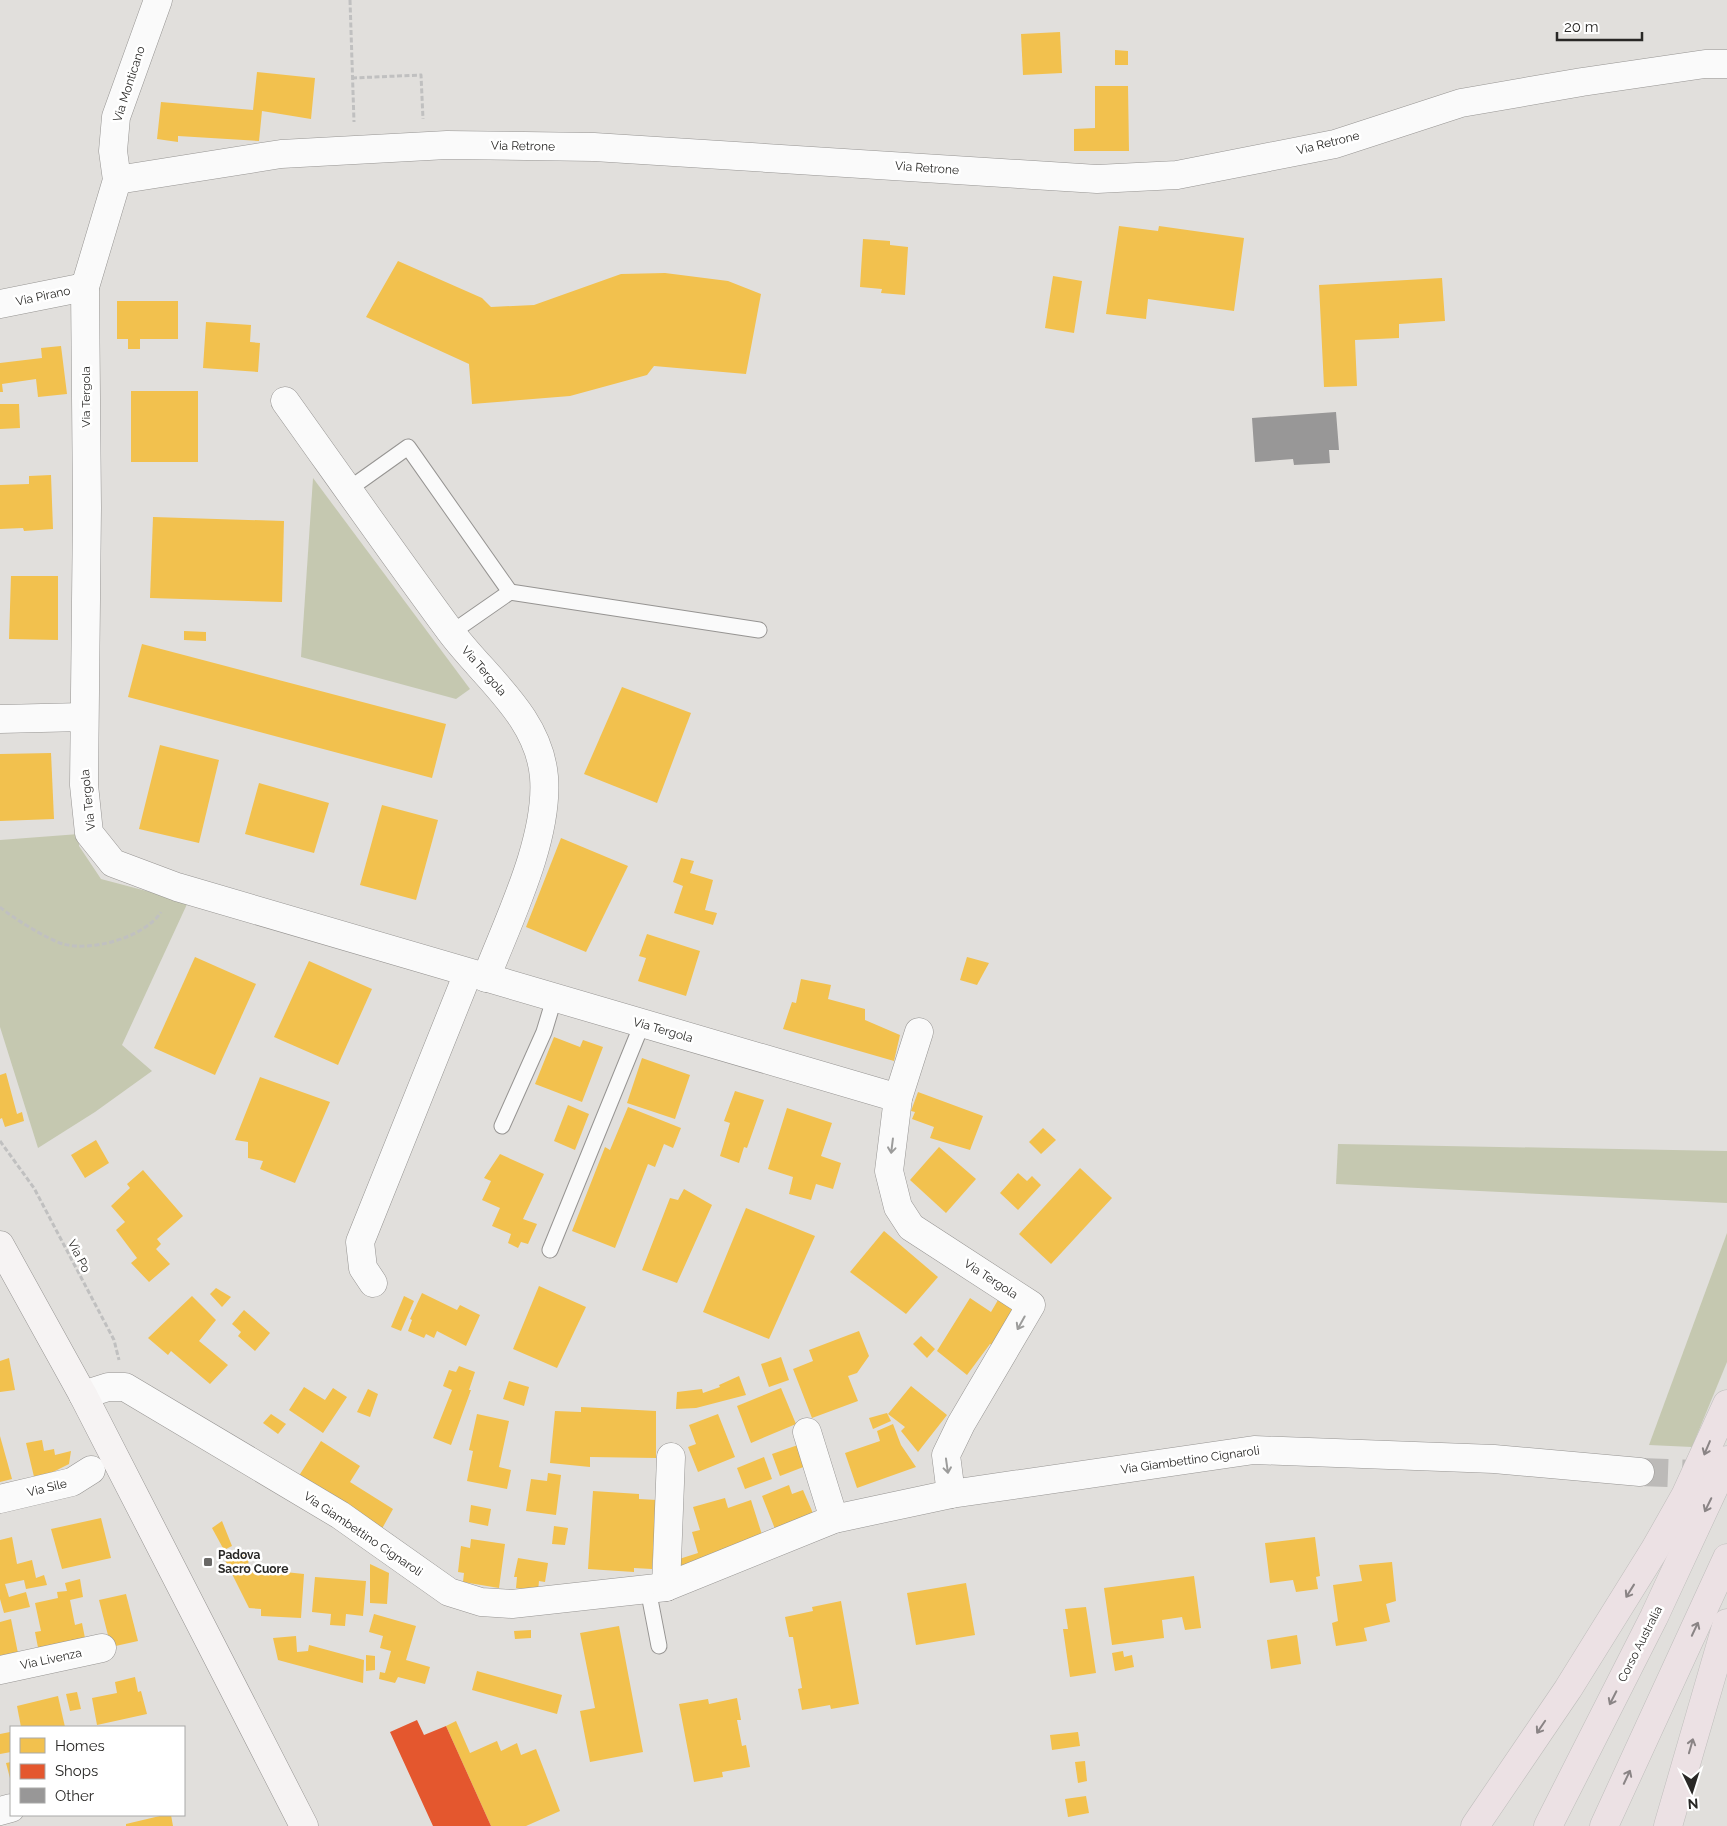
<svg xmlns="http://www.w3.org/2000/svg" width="1727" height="1826" viewBox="0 0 1727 1826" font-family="Raleway,sans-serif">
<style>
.green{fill:#c5c8b0}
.homes{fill:#f2c14e}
.shops{fill:#e4572e}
.building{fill:#989797}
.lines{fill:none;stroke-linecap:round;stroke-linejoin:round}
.street-tunnel{stroke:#bcbab8;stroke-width:28;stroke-dasharray:28 14;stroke-linecap:butt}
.lane-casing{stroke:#969492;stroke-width:17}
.street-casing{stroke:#969492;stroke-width:29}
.secondary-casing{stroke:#969492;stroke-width:29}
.highway-casing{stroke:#bebdbb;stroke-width:29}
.path{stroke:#c0c0c0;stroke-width:3;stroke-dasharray:5 2.5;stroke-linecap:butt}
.lane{stroke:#fafafa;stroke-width:15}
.street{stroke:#fafafa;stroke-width:28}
.secondary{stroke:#f6f3f3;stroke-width:28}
.highway{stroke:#ece1e4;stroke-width:28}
.oneway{stroke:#9c9c9b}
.oneway2{stroke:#8a8485}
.poi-dot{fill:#696866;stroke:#fff;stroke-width:2}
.labels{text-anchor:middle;stroke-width:5;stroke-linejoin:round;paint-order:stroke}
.street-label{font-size:12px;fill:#292826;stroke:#fff}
.poi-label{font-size:12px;font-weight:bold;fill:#292826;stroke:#fff;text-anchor:start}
</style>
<rect width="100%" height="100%" fill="#e1dfdc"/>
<!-- green -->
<g class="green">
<polygon points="313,478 470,689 456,699 301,657"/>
<polygon points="79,834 79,846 101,879 188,902 122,1045 152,1071 95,1112 38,1148 0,1027 0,840"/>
<polygon points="1338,1144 1727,1151 1727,1203 1336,1184"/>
<polygon points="1727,1233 1727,1362 1692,1447 1649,1445"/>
</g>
<!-- homes -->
<g class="homes">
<polygon points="1060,32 1062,73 1023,75 1021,34"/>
<polygon points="1115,50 1128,51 1128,65 1115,65"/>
<polygon points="257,72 315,78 311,119 262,111 259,141 178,136 178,142 157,139 161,102 253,110"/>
<polygon points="1095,86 1128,86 1129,151 1074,151 1074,129 1095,128"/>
<polygon points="1119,226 1158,231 1159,226 1244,238 1234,311 1148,299 1146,319 1106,314"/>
<polygon points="863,239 890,241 890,245 908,247 905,295 881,293 882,289 860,287"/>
<polygon points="398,261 482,298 491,307 534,305 621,274 665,273 728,281 761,294 746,374 654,366 647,375 570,396 472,404 469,364 366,317"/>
<polygon points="1053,276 1082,281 1074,333 1045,328"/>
<polygon points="1442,278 1445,321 1399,324 1399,338 1355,340 1357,386 1324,387 1319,285"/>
<polygon points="117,301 178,301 178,339 140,339 140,349 128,349 128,339 117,339"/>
<polygon points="206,322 251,325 250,342 260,343 258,372 203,368"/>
<polygon points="61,346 67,394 38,397 36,379 2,384 3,392 0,392 0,363 42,358 41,348"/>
<rect x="131" y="391" width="67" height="71"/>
<polygon points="0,404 19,404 20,428 0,429"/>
<polygon points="51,475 53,529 24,531 23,528 0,529 0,485 29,484 29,476"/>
<polygon points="153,517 284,521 282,602 150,598"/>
<polygon points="11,576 58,576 58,640 9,639"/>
<polygon points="184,631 206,632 206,641 184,640"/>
<polygon points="142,644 446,724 432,778 128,697"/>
<polygon points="622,687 691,713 657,803 584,774"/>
<polygon points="160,745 219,760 199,843 139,829"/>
<polygon points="51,753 54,819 0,821 0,754"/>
<polygon points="259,783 329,803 314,853 245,834"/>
<polygon points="382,805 438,820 416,900 360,885"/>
<polygon points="561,838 628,866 586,952 526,927"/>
<polygon points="681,858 694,861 690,873 713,880 705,910 717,913 713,925 674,913 683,886 673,882"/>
<polygon points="647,934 700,951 686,996 638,981 646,958 639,956"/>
<polygon points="195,957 256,984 215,1075 154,1048"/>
<polygon points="967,957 989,963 977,985 960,980"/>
<polygon points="309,961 372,989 338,1065 274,1037"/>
<polygon points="801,979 831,985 828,999 865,1009 865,1020 900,1035 894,1061 783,1029 792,1002 796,1003"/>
<polygon points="554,1037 580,1047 583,1040 603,1047 582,1102 535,1084"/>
<polygon points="642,1058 690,1075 675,1119 627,1103"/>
<polygon points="6,1073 17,1114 22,1112 24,1121 5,1127 2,1118 0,1119 0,1075"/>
<polygon points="260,1077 330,1102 295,1183 260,1169 263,1161 248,1158 248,1142 235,1140"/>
<polygon points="735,1091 764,1100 747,1148 744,1147 739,1163 720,1156 730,1123 724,1121"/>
<polygon points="918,1092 983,1116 970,1150 930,1138 934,1127 912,1119 915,1112 911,1111"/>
<polygon points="568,1105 589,1114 575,1150 554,1141"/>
<polygon points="628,1107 681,1128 673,1148 664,1144 655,1167 648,1164 615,1248 572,1231 605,1147 610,1150"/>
<polygon points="787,1108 832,1123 821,1156 841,1163 833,1189 816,1184 811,1200 789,1194 793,1177 768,1169"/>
<polygon points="1043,1128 1056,1140 1041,1154 1029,1142"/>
<polygon points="96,1140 109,1163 85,1178 71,1155"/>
<polygon points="939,1147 976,1179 946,1213 910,1180"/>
<polygon points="500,1154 544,1174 523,1219 537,1224 528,1244 521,1242 518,1248 508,1243 511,1234 492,1226 500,1208 482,1200 491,1181 484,1178"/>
<polygon points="1080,1168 1112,1198 1051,1264 1019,1234"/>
<polygon points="143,1170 183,1216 157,1239 161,1244 156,1249 170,1264 149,1282 131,1263 137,1258 116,1230 125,1222 111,1206 130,1188 127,1184"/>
<polygon points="1018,1173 1027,1181 1032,1176 1041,1185 1018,1210 1000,1193"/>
<polygon points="684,1189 712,1205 677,1283 642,1270 670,1198 678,1200"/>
<polygon points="746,1208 815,1236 769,1339 703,1312"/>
<polygon points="884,1231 938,1277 906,1314 850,1272"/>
<polygon points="539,1286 586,1307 557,1368 513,1349"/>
<polygon points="216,1288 231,1297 222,1307 210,1294"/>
<polygon points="422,1293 457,1310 460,1305 480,1315 466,1346 437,1331 434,1338 426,1334 424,1338 408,1331 412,1320 410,1319"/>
<polygon points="192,1296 216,1320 199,1341 228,1365 210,1384 171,1351 168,1355 148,1338"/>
<polygon points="404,1296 414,1301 401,1331 391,1327"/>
<polygon points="970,1298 991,1312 998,1300 1018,1312 996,1347 990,1344 967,1375 937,1351"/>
<polygon points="244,1310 270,1333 255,1351 238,1336 241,1332 232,1324"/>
<polygon points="859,1331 869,1356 857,1373 848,1376 858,1401 812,1418 793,1369 813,1361 809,1350"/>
<polygon points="921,1336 935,1349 927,1358 913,1344"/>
<polygon points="781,1357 789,1380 769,1387 761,1364"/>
<polygon points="9,1358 15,1390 0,1392 0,1361"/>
<polygon points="459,1366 475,1372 469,1390 471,1390 451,1445 433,1438 452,1390 443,1386 449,1370 456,1372"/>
<polygon points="739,1376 746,1395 696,1408 676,1409 677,1392 702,1389 703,1393 720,1387 719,1385"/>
<polygon points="509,1381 529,1387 524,1406 503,1399"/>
<polygon points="911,1386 947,1415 918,1452 901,1431 905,1427 888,1414"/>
<polygon points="304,1387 325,1400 333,1388 347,1397 323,1433 289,1410"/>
<polygon points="781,1388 796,1424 751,1443 737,1406"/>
<polygon points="368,1389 378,1394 370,1417 357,1412"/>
<polygon points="581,1407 656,1411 656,1458 590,1457 590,1467 550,1463 555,1411 581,1412"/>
<polygon points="887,1413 891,1421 873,1429 869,1418"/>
<polygon points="271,1414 286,1424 278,1434 263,1423"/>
<polygon points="477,1414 509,1421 499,1467 511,1470 507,1489 467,1481 473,1451 469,1450"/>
<polygon points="718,1414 735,1457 698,1472 688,1447 696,1444 689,1425"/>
<polygon points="893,1424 901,1445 916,1467 857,1488 845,1453 880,1441 877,1431"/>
<polygon points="0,1436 12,1479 0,1482"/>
<polygon points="42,1440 44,1451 54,1449 55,1455 71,1451 69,1464 35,1481 26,1443"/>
<polygon points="321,1441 360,1466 350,1482 393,1509 379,1534 295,1482"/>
<polygon points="798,1445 806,1466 780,1476 772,1454"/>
<polygon points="764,1457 772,1479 745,1489 737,1468"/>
<polygon points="548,1473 561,1475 556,1515 526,1511 531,1479 547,1481"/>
<polygon points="789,1485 792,1494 803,1490 815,1518 777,1534 762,1496"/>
<polygon points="593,1491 639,1494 639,1499 657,1500 652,1569 634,1568 634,1572 588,1569"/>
<polygon points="725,1498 728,1508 751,1500 764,1541 679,1571 676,1560 698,1553 692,1532 700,1530 693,1507"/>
<polygon points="471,1505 491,1509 488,1526 469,1522"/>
<polygon points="101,1518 111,1558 62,1569 51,1529"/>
<polygon points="222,1521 232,1546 224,1550 212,1528"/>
<polygon points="554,1526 568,1528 565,1545 552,1544"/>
<polygon points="12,1537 17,1564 32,1560 36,1578 44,1575 47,1585 26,1589 24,1580 5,1584 9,1597 26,1592 30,1607 4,1613 0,1599 0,1540"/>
<polygon points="1315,1537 1320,1576 1316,1577 1318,1589 1296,1592 1293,1580 1270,1583 1265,1543"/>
<polygon points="471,1539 505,1544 499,1588 463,1582 464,1573 458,1572 461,1546 470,1548"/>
<polygon points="222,1554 249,1554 248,1568 304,1574 301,1618 261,1616 261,1609 249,1608"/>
<polygon points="518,1558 548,1563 545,1582 539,1581 538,1591 516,1588 517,1577 514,1577"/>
<polygon points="1392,1562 1396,1601 1386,1604 1390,1622 1364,1628 1367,1641 1336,1646 1332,1623 1338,1621 1333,1585 1362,1581 1359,1565"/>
<polygon points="370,1564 389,1573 387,1604 370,1603"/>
<polygon points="1194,1576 1201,1628 1185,1630 1182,1617 1162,1620 1164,1638 1112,1645 1104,1588"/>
<polygon points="315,1577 366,1581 363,1616 346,1614 345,1626 330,1625 331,1614 312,1612"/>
<polygon points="80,1579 83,1597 70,1600 75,1625 82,1623 87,1648 40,1658 35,1632 41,1631 35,1603 58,1598 57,1592 67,1591 65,1583"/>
<polygon points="966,1583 975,1635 916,1645 907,1593"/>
<polygon points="126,1594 138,1641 111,1647 99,1600"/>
<polygon points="841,1601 859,1704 831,1709 830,1705 802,1710 798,1689 802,1688 793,1637 789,1637 785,1617 813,1611 812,1607"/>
<polygon points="1086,1607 1096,1673 1070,1677 1063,1629 1068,1629 1065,1609"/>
<polygon points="374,1614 416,1626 406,1660 430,1667 425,1684 398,1677 395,1683 379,1679 380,1672 385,1673 391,1651 380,1648 383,1636 369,1632"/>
<polygon points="11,1619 20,1663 0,1668 0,1622"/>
<polygon points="619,1626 643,1752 590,1762 580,1711 595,1708 580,1633"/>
<polygon points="531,1630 531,1638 515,1639 514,1631"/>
<polygon points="1297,1635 1301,1664 1271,1669 1267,1640"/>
<polygon points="296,1636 297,1652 308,1651 309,1645 364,1660 363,1683 278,1660 273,1638"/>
<polygon points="1123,1651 1124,1657 1132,1655 1134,1667 1115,1671 1112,1653"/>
<polygon points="366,1655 375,1656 375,1670 366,1671"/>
<polygon points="477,1671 562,1695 557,1714 472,1690"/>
<polygon points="135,1677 138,1692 141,1691 147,1714 97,1725 92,1698 117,1693 115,1682"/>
<polygon points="77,1692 81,1709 70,1711 66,1694"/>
<polygon points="58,1696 65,1727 21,1727 17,1706"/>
<polygon points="737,1698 741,1720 737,1720 742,1746 746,1745 750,1767 722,1772 723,1777 694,1782 679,1704 708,1699 709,1704"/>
<polygon points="456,1721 470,1753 497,1741 501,1751 517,1743 521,1755 536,1749 560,1811 526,1826 491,1826 446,1726"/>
<polygon points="10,1732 11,1752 0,1754 0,1734"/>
<polygon points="1078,1732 1080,1746 1052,1750 1050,1735"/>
<polygon points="1085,1761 1087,1781 1078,1783 1075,1762"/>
<polygon points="11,1762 11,1782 6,1763"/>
<polygon points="1086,1796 1089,1813 1068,1817 1065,1799"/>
<polygon points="164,1815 171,1815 173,1826 126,1826 126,1824"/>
</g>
<!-- shops -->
<polygon class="shops" points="417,1720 424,1735 446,1726 491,1826 433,1826 390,1732"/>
<!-- building -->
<polygon class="building" points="1336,412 1339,450 1329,450 1330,463 1294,465 1293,459 1255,462 1252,418"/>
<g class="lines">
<!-- street-tunnel -->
<polyline class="street-tunnel" points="1640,1472 1718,1475"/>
<!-- lane casing -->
<g class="lane-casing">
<g id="lane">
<polyline points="349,489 408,447 510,592 451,633"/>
<polyline points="510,592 759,630"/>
<polyline points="502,1126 544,1032 554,999"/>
<polyline points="550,1250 642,1024"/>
<polyline points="648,1589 659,1646"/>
</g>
</g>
<!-- street casing -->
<g class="street-casing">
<g id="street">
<polyline points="158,0 116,117 113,151 117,180 85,287 87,508 84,785 89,833 113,863 177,887 898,1098"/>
<polyline points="117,180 281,154 447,145 594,147 1097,179 1177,175 1335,144 1461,103 1582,82 1705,64 1727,64"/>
<polyline points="0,304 85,287"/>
<path d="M 285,401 C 340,478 394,555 450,631 C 484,677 539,716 544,777 C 549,839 508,921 486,978"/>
<polyline points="0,719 83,717"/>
<polyline points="919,1032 898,1098 889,1171 898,1207 911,1227 1031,1305 961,1424 946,1455 951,1494"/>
<polyline points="373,1283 363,1268 360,1242 468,973"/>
<polyline points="83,1395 108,1387 125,1387 340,1515 449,1592 481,1602 512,1604 666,1587 834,1519 951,1494 1254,1450 1494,1459 1640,1472"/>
<polyline points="807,1432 834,1519"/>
<polyline points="0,1499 72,1482 91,1470"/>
<polyline points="666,1587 671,1457"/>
<polyline points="0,1670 102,1648"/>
<polyline points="0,1811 11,1808"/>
</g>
</g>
<!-- secondary casing -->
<g class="secondary-casing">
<polyline id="secondary" points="0,1245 83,1395 304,1826"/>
</g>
<!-- highway casing -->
<g class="highway-casing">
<g id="highway">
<polyline points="1475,1826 1568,1689 1655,1549 1685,1496 1727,1404"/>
<polyline points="1548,1826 1654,1617 1727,1460"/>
<polyline points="1604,1826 1727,1558"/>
<polyline points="1668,1826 1727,1623"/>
</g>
</g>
<!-- path -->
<g class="path">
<polyline points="350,0 354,122"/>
<polyline points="352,78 421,75 423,119"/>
<path d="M 0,907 C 11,917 49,940 63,944 C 92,952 145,937 161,912"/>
<polyline points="0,1141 34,1188 114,1340 119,1360"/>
</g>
<!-- lane -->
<use href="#lane" class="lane"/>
<!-- street -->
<use href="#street" class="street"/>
<!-- secondary -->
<use href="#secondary" class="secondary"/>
<!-- highway -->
<use href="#highway" class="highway"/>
</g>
<!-- one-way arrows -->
<defs><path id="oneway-shaft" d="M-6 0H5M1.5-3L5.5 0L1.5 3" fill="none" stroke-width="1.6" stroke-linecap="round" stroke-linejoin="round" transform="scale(1.25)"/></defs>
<g class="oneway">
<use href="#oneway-shaft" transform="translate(892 1146) rotate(97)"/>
<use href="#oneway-shaft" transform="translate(1021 1323) rotate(119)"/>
<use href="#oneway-shaft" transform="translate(947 1466) rotate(82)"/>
</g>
<g class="oneway2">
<use href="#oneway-shaft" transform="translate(1707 1448) rotate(113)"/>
<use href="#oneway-shaft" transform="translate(1708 1505) rotate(116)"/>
<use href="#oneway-shaft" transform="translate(1630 1591) rotate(122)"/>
<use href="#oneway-shaft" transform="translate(1695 1629) rotate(-65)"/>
<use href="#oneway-shaft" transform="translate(1613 1698) rotate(117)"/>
<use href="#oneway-shaft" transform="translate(1541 1727) rotate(124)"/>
<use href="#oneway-shaft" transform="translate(1691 1746) rotate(-74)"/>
<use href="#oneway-shaft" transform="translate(1627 1777) rotate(-65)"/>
</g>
<!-- markers -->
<rect class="poi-dot" x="203" y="1557" width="10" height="10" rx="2.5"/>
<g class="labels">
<!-- street labels -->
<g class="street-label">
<text transform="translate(129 84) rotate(-72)" y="4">Via Monticano</text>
<text transform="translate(1328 143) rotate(-14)" y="4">Via Retrone</text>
<text transform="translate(523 146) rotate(1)" y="4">Via Retrone</text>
<text transform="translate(927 168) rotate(4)" y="4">Via Retrone</text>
<text transform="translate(43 296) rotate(-12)" y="4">Via Pirano</text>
<text transform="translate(86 397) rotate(-90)" y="4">Via Tergola</text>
<text transform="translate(484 671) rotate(49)" y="4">Via Tergola</text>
<text transform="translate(88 800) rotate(-96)" y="4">Via Tergola</text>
<text transform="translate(663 1030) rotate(16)" y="4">Via Tergola</text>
<text transform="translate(79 1256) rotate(63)" y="4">Via Po</text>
<text transform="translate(991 1279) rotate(33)" y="4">Via Tergola</text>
<text transform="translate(1190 1460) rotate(-8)" y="4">Via Giambettino Cignaroli</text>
<text transform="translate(47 1488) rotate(-14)" y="4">Via Sile</text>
<text transform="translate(363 1534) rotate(34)" y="4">Via Giambettino Cignaroli</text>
<text transform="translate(1640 1644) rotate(-63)" y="4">Corso Australia</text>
<text transform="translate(51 1659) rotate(-12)" y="4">Via Livenza</text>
</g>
<!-- poi labels -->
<g class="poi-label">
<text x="218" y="1559">Padova<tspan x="218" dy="14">Sacro Cuore</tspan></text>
</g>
</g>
<!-- legend -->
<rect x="10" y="1726" width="175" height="90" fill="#ffffff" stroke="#a9a9a8"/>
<rect x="20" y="1738" width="25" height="15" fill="#f2c14e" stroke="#a9a9a8"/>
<text x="55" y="1751" font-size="15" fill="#292826">Homes</text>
<rect x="20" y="1764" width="25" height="15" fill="#e4572e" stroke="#a9a9a8"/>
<text x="55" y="1776" font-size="15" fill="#292826">Shops</text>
<rect x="20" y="1788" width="25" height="15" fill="#989797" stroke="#a9a9a8"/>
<text x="55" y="1801" font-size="15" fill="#292826">Other</text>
<!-- north arrow -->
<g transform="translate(1692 1791) rotate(176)" stroke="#ffffff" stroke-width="4" paint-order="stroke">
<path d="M0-4L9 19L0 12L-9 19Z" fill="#292826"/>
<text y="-8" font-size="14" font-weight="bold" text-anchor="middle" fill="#292826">N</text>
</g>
<!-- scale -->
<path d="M1557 32v8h85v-8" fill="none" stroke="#292826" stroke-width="2.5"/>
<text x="1564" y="32" font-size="15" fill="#292826" stroke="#ffffff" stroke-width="4" paint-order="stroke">20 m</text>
</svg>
